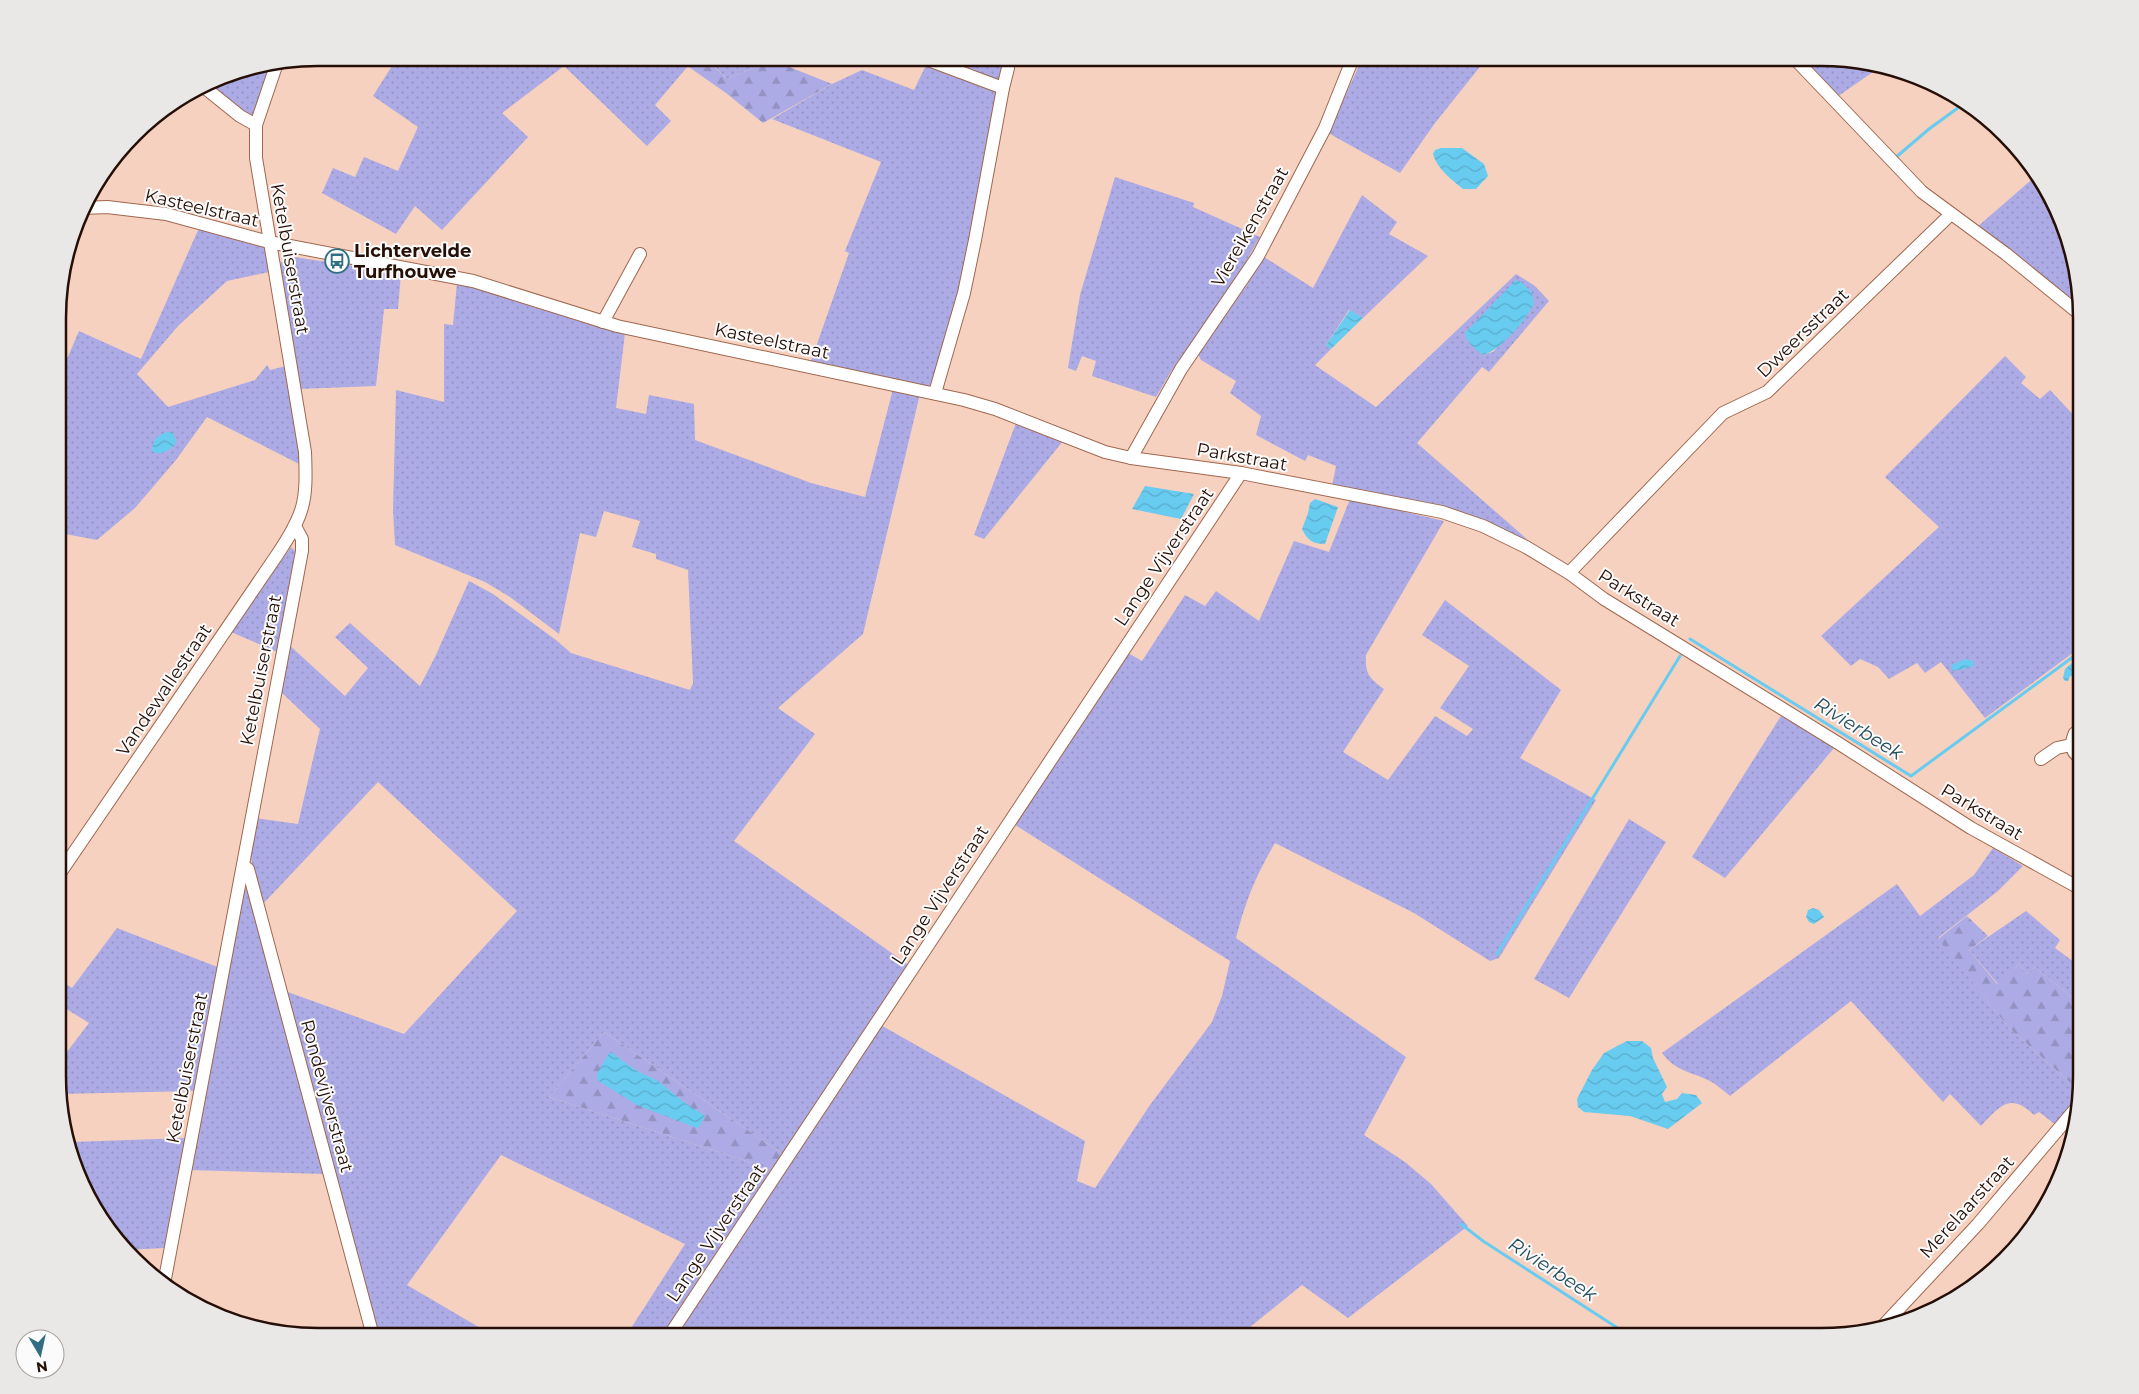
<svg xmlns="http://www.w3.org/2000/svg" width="2139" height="1394" viewBox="0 0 2139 1394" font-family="Montserrat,sans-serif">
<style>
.grass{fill:url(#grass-dots);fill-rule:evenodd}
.forest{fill:url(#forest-firs)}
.water{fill:url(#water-waves)}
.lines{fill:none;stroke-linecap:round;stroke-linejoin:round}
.stream{stroke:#68cbf0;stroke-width:3}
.minor-casing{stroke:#9f674e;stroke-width:14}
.minor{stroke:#fff;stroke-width:12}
.labels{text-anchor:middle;stroke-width:4;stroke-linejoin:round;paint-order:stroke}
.street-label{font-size:18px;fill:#250f06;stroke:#fbfbfb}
.poi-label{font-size:18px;font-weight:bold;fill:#250f06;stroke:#fbfbfb;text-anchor:start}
.water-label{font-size:19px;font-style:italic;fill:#244f5f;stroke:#fbfbfb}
.rim{fill:none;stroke:#250f06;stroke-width:2.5}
</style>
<defs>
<pattern id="grass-dots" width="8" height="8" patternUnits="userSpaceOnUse" patternTransform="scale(1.25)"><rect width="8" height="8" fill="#acabe5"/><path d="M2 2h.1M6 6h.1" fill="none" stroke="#9492c3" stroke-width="1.8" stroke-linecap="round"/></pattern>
<pattern id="forest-firs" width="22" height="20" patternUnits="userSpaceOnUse" patternTransform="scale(1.25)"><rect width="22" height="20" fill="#acabe5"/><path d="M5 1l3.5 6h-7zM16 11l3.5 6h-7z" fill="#9492c3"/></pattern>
<pattern id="water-waves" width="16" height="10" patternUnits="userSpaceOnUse" patternTransform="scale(1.25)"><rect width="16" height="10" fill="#68cbf0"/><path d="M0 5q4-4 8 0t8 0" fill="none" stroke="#5aadcc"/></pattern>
</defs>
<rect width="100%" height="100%" fill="#f7d1c0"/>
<!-- grass -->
<g class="grass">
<polygon points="397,58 676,58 688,66 655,105 671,121 647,146 564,66 502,113 528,137 442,230 415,206 396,234 322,193 333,168 355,177 364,157 398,171 418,127 373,96"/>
<polygon points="706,58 773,58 772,60 727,79"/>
<polygon points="928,58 1007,58 1001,85"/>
<polygon points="1362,58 1487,58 1435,123 1400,173 1330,134 1329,129 1353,79"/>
<polygon points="1798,58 1821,58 1880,67 1837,97"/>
<polygon points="927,63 997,89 962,286 933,382 929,386 811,361 849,253 845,251 881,162 772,119 832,84 862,70 914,90"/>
<polygon points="271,67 252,116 244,114 207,84 219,77"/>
<path d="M 2037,175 C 2060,207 2081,267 2081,306 L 2030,266 L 1976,228 Z"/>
<polygon points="1115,177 1194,203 1193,207 1260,237 1237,277 1203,329 1188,347 1170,373 1156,397 1092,376 1096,361 1082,356 1076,371 1068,368 1080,295"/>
<path d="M 1362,195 L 1397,222 L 1389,234 L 1428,256 L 1363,318 L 1349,310 L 1326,345 L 1331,349 L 1315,365 L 1376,407 L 1516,274 L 1535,286 L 1549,301 L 1489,372 L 1482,367 L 1417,443 L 1528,540 L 1479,520 L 1332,486 L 1336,466 L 1308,455 L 1305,461 L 1256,435 L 1261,416 L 1230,393 L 1236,381 L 1201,360 L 1198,354 L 1247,285 L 1264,257 L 1313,288 ZM 1522,321 L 1493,352 L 1483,355 L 1478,350 Z"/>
<polygon points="199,228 265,245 269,272 227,281 178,326 137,374 168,407 255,380 267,365 270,370 286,366 301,465 207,417 176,460 135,508 97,540 60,533 60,375 79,331 141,359"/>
<path d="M 294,257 L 401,273 L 398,309 L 384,309 L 376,386 L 299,389 L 279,267 C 282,259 286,258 294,257 Z"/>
<polygon points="457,283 625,333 616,408 646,414 649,395 694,404 695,440 811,483 865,497 893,389 920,394 863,634 778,708 815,734 734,841 910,966 784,1155 604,1032 549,1097 774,1170 664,1336 626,1336 685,1244 501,1155 407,1285 494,1336 376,1336 285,991 404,1034 517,911 378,782 262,905 253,875 251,855 255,818 298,824 320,729 280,691 287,643 345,696 368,668 335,637 350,623 420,686 435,657 469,581 493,594 556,640 571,653 690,690 693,683 688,570 656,559 656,554 632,547 640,521 604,511 596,537 580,533 559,634 510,597 485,582 395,545 393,511 396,390 444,402 444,324 453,325"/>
<polygon points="2005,356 2026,377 2021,383 2040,399 2050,390 2081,423 2081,658 2074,652 1985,718 1941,662 1925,673 1917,663 1889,679 1878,667 1860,659 1851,666 1821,636 1939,527 1885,477"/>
<polygon points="1016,423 1063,441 984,539 974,535"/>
<path d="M 1350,499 L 1444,521 L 1366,655 C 1365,674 1369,678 1384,689 L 1343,752 L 1388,780 L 1435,716 L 1467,736 L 1473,729 L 1440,708 L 1469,666 L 1422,635 L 1445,600 L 1561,690 L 1520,758 L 1596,800 L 1499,958 L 1490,961 L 1414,913 L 1275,843 C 1256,875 1245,902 1236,938 L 1406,1057 L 1364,1135 L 1405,1162 L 1431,1184 L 1468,1226 L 1348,1318 L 1302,1285 L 1239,1336 L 1055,1336 L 1035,1326 L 1031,1336 L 674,1336 L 879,1024 L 1085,1141 L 1077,1181 L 1095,1188 L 1150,1105 L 1212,1022 L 1222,996 L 1230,961 L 1012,823 L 1128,653 L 1142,661 L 1185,595 L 1205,606 L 1216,591 L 1259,621 L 1294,541 L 1329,552 Z"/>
<polygon points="291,547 295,551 296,558 277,652 231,632"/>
<polygon points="1781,716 1834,748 1725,878 1692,857"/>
<polygon points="1629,819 1666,842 1569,998 1534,979"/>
<path d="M 1993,848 L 2023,866 L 1998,891 L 1938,938 L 2009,1028 L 2081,1092 L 2056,1125 L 2039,1112 L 2034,1115 C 2010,1092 2000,1106 1981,1126 L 1950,1094 L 1943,1102 L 1851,1001 L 1730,1096 C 1724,1091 1717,1085 1710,1081 C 1692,1072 1675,1071 1662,1053 L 1897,884 L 1920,916 L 1974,875 Z"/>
<polygon points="242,888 248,890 324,1174 188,1170"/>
<polygon points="2026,911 2060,940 2055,948 2081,967 2081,1005 2035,967 2027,974 2019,964 1998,984 1969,950"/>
<polygon points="117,928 220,968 194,1091 60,1094 60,1061 89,1023 60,1005 60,980 72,988"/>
<polygon points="186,1138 165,1248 125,1250 93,1206 71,1142"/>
</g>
<!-- forest -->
<g class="forest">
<polygon points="676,58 705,58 727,79 772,60 832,84 763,123 726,93"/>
<polygon points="1967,916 1988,936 1969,950 1997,984 2019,964 2027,974 2035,967 2081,1005 2081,1092 2009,1028 1938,939"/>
<polygon points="604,1032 784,1155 774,1170 549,1097"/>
</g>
<!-- water -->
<g class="water">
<path d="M 1441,148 L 1462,148 L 1484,164 L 1488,176 L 1476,189 L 1463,189 C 1452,180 1437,169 1433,154 L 1435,150 Z"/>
<path d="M 1515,281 L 1520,281 L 1531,291 L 1534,304 C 1525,321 1501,350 1483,355 C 1475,348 1467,344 1465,333 Z"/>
<polygon points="1350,310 1363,318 1331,349 1326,345"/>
<path d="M 168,432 L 172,432 L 176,440 L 175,445 C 169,450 160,457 152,451 C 151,440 159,434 168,432 Z"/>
<polygon points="1145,486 1194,494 1181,519 1132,509"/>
<path d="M 1315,499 L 1338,507 L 1325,544 C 1313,544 1307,540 1302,529 L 1308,513 L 1310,503 Z"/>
<polygon points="1965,659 1973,661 1974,664 1972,667 1953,671 1951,665"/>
<polygon points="2072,663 2080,665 2079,675 2070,676 2068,681 2065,681 2063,678 2065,669"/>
<polygon points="1813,908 1819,910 1824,917 1814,924 1809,922 1806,917 1808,910"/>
<polygon points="1627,1041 1642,1041 1651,1048 1653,1058 1667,1087 1662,1094 1665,1102 1677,1099 1682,1093 1696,1095 1702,1103 1668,1129 1630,1116 1584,1112 1578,1107 1577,1099 1592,1070 1604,1053"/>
<polygon points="609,1053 612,1053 637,1071 658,1081 685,1103 705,1116 699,1127 697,1128 637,1105 597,1080 597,1074"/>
</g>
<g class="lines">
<!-- stream -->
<g class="stream">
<polyline points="1895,158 1929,129 1966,102"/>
<polyline points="1690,639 1911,776 2081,651"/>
<polyline points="1497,954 1680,656"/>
<polyline points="1461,1224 1483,1241 1630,1336"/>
</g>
<!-- minor casing -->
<g class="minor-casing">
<g id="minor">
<polyline points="1794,58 1922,192 2006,254 2081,315"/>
<polyline points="928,60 1003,88"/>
<polyline points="204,87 240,116 256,125"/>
<polyline points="83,208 107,207 166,214 269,242 473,281 617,326 964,400 995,409 1105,452 1131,458 1241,473 1442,512 1483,526 1526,547 1569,573 1604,599 1838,743 1971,828 2081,889"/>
<polyline points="603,322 640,254"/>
<polyline points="935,393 964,293 975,240 1003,88 1008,68"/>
<polyline points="1131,458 1181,369 1258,256 1325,128 1353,58"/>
<polyline points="1569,573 1723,413 1767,392 1951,214"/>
<path d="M 2081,730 L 2075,733 C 2070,744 2070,752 2081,758"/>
<polyline points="2041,759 2057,748 2071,745"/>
<polyline points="244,866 248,869 373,1336"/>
<path d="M 60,873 L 277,555 C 305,513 307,502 305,452 L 256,158 L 256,125 L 276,66"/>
<polyline points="164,1284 302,551 302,539 295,526"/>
<polyline points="1880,1329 1978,1224 2078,1106"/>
<polyline points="669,1336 1241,473"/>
</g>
</g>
<!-- minor -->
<use href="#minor" class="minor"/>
</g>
<!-- icons -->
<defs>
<g id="bus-ring" transform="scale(1.25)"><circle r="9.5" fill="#fbfbfb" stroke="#316e84" stroke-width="1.5"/><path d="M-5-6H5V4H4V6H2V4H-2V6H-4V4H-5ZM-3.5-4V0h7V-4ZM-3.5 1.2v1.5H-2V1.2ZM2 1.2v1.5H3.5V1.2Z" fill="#316e84"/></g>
</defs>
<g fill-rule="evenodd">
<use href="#bus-ring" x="337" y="261"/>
</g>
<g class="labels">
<!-- street labels -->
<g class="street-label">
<text transform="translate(202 208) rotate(13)" y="6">Kasteelstraat</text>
<text transform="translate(1250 227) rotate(-60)" y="6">Viereikenstraat</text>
<text transform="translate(290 259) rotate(80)" y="6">Ketelbuiserstraat</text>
<text transform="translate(1803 333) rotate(-44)" y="6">Dweersstraat</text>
<text transform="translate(772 341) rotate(12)" y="6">Kasteelstraat</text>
<text transform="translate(1242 457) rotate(10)" y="6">Parkstraat</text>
<text transform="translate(1164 557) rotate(-56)" y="6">Lange Vijverstraat</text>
<text transform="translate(1639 598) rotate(32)" y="6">Parkstraat</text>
<text transform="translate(261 670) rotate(-79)" y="6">Ketelbuiserstraat</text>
<text transform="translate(164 690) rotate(-56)" y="6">Vandewallestraat</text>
<text transform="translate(1982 812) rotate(31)" y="6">Parkstraat</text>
<text transform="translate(940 895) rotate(-57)" y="6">Lange Vijverstraat</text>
<text transform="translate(187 1068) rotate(-79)" y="6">Ketelbuiserstraat</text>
<text transform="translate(327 1096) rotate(75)" y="6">Rondevijverstraat</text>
<text transform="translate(1967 1207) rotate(-48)" y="6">Merelaarstraat</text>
<text transform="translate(716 1233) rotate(-56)" y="6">Lange Vijverstraat</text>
</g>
<!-- poi labels -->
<g class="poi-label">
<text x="354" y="257">Lichtervelde<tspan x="354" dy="21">Turfhouwe</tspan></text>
</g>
<!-- water labels -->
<g class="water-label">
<text transform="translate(1859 728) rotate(32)" y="7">Rivierbeek</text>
<text transform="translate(1553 1269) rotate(33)" y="7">Rivierbeek</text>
</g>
</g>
<!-- crop -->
<path d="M0 0H2139V1394H0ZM318 66H1821A252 252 0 0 1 2073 318V1076A252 252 0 0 1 1821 1328H318A252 252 0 0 1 66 1076V318A252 252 0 0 1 318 66Z" fill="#eae8e7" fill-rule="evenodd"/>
<path class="rim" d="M318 66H1821A252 252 0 0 1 2073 318V1076A252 252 0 0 1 1821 1328H318A252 252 0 0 1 66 1076V318A252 252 0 0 1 318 66Z"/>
<!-- north arrow -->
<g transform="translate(40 1354) rotate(171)"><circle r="24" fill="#fbfbfb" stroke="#a59d99"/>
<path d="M0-4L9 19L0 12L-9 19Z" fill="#316e84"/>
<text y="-8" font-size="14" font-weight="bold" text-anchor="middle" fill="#250f06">N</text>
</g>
</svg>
